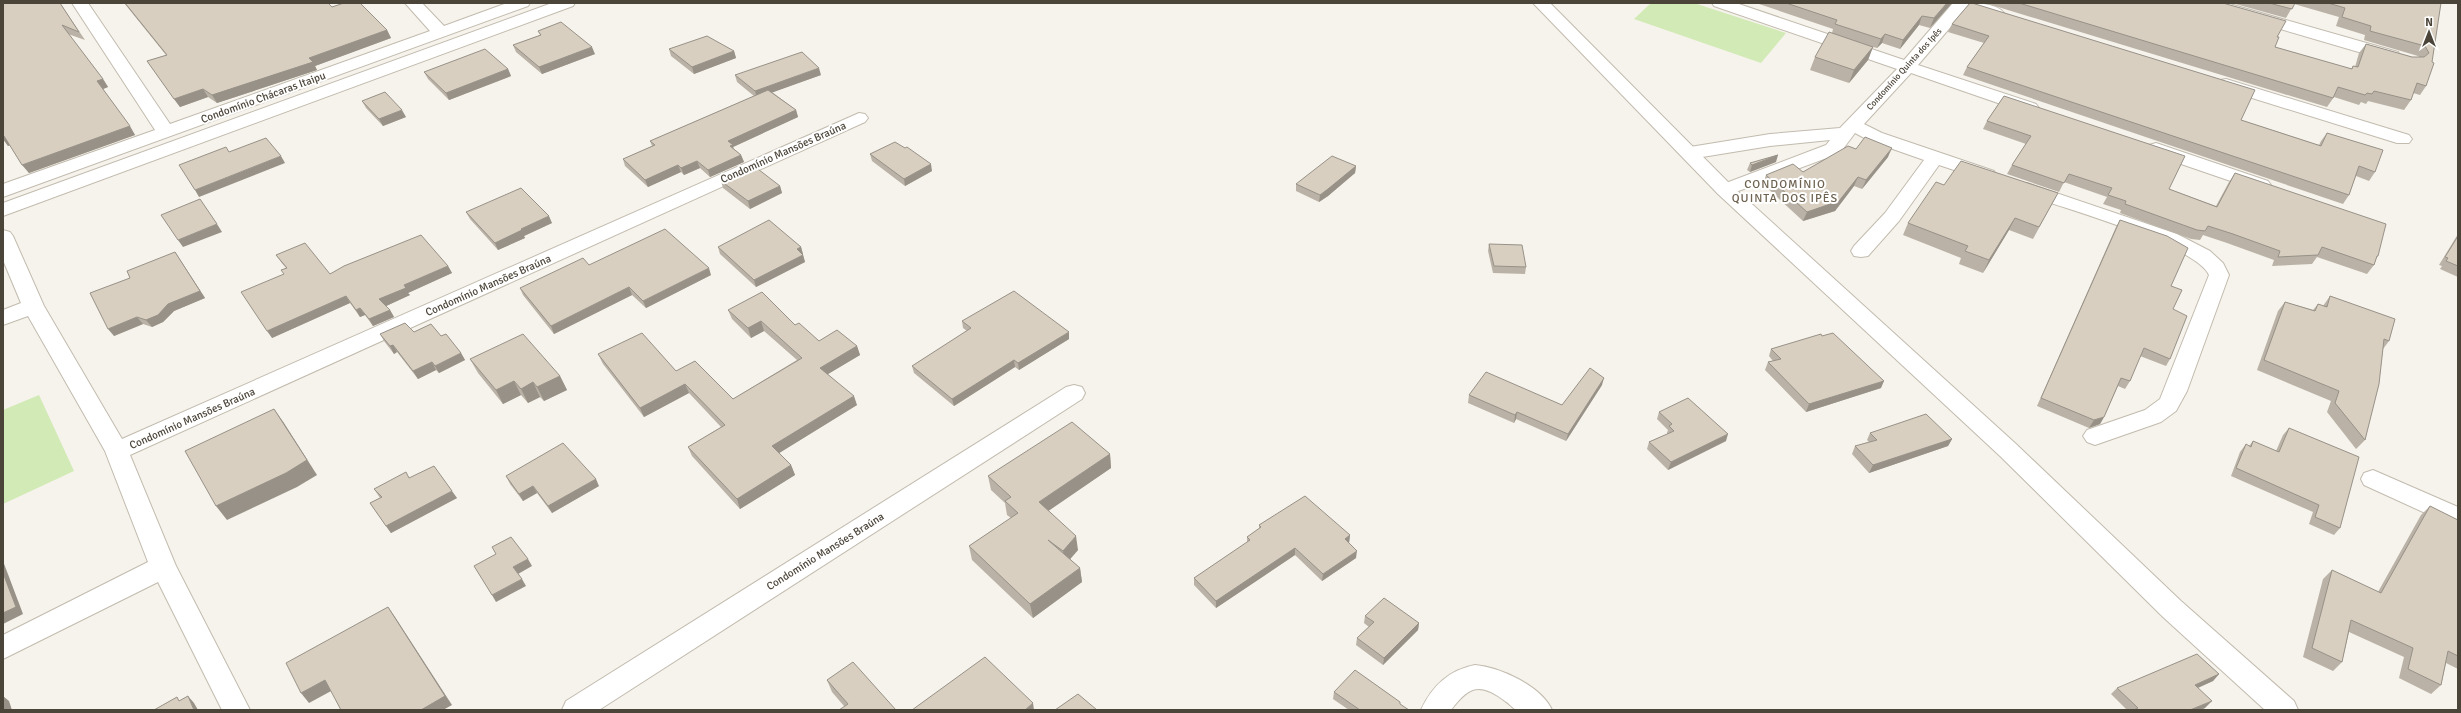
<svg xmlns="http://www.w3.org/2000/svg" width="2461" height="713" viewBox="0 0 2461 713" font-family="Signika,sans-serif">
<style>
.green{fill:#d2eab5}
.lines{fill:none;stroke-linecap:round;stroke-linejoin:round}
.minor-casing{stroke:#c2bbae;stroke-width:2}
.tertiary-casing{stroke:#c2bbae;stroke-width:2}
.minor{fill:#fff;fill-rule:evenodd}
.tertiary{fill:#fff;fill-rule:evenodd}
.wall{fill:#bab2a6}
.shaded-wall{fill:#979187}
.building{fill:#d8cfc1;stroke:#979187}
.labels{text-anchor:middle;stroke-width:4;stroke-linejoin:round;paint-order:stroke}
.far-street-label{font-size:9px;fill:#4b4439;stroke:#fff}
.street-label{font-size:11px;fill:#4b4439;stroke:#fff}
.neighbourhood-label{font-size:12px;letter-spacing:1px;fill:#6e6250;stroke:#fff}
</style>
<rect width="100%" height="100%" fill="#f6f3ec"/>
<!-- green -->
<g class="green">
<polygon points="1651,3 1694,3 1786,33 1761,63 1634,19"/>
<polygon points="39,395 74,471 3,504 3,410"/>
</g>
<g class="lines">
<!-- minor casing -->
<g class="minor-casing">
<g id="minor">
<polygon points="72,3 88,3 170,124 430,31 405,3 422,3 444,26 507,3 530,3 528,6 3,197 3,184 155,130"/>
<polygon points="552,3 575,3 573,6 3,216 3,203"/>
<path d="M 1712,3 L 1736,3 L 1904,60 L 1953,3 C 1966,3 1996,1 2004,13 L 2002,16 L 1996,18 L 1966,9 L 1918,65 L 2036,104 L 2039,108 L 2036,112 L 2024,112 L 1911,73 L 1864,124 L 1882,133 L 1994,171 L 1996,175 L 1994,179 L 1987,181 L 1939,165 L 1899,221 L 1868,256 L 1861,257 L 1854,256 L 1851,251 L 1854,246 L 1885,213 L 1924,160 L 1870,141 L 1855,133 L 1840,153 L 1725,196 L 1718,194 L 1715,190 L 1718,186 L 1826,145 L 1830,140 L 1770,146 L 1690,159 L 1683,157 L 1681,153 L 1683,149 L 1690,147 L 1770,134 L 1840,128 L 1897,69 L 1714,6 Z"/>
<polygon points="2200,3 2226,3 2398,52 2400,56 2398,60 2386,60 2202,6"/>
<polygon points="2226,79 2409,135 2412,139 2409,143 2397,143 2220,88 2217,84 2220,80"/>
<polygon points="859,113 865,114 868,118 865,122 130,455 176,566 250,710 222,710 158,582 3,659 3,635 148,562 105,451 28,316 3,325 3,310 21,303 3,260 3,230 10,232 13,236 44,306 122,439"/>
<polygon points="2156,143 2268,181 2271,185 2268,189 2254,189 2149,153 2147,149 2149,145"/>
<path d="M 2027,183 L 2177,234 L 2210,251 L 2223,263 L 2229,275 L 2187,391 L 2176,411 L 2161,422 L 2095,445 L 2087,442 L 2083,436 L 2087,430 L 2145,410 L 2160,399 L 2209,275 C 2196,245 2055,205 2020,193 L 2017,189 L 2020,185 Z"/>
<polygon points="1074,385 1082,387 1085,393 1082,399 599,710 562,710 566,701 1066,387"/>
<polygon points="2373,470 2458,507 2458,528 2364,485 2361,479 2364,473"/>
<path d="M 1475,665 C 1500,667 1541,686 1552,710 C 1542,710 1527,713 1517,710 C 1513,709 1509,703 1505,701 C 1480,682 1469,686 1451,710 L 1421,710 C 1432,686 1449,670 1475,665 Z"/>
</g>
</g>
<!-- tertiary casing -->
<g class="tertiary-casing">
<polygon id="tertiary" points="1533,3 1550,3 1732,186 2016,444 2181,601 2294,701 2298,710 2265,710 2163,617 2000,456 1718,194"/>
</g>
<!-- minor -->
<use href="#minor" class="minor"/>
<!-- tertiary -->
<use href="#tertiary" class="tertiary"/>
</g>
<!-- wall -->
<g class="wall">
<polygon points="3,3 60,3 85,40 68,34 103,79 108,87 103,89 135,135 29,173 10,145 8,146 3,139"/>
<polygon points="124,3 328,3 332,7 387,30 391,38 315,66 317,70 217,103 208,97 180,107 147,61 166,55"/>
<polygon points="1756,3 1952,3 1930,28 1919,25 1900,49 1882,43 1877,48 1873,47 1868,60 1849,83 1810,70 1815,57 1832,33 1833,29"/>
<polygon points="1970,3 2241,120 2319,145 2321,141 2327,133 2375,172 2369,181 2356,176 2349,195 2343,204 1963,75 1967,67 1984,43 1948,32 1952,24"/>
<polygon points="1985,3 2223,3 2277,37 2275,47 2351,69 2353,66 2355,67 2359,53 2366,44 2412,57 2419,57 2418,56 2364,40 2365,35 2336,26 2339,17 2294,4 2286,18 2232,3 2441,3 2426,86 2420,95 2413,93 2411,100 2404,110 2368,101 2366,104 2361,102 2359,105 2334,97 2327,107"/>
<polygon points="538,31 595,54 542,74 516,52 513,45 540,35"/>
<polygon points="669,49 734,51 736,58 694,74 671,56"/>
<polygon points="508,69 511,76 449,100 428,79 424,72"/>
<polygon points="735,75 821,75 772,92 796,110 798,117 733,147 734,149 741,155 744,162 710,177 700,168 684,175 681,172 648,187 625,166 623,159 652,146 650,141 754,96 737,82"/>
<polygon points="2004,96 2169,189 2216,206 2229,182 2235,173 2378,256 2375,260 2374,265 2367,274 2317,257 2312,264 2272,266 2274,260 2227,243 2203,235 2200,240 2191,239 2120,213 2121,210 2103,204 2107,197 2064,182 2059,192 2007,174 2012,165 2026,144 1983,129 1987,121"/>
<polygon points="362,101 406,117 383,126 366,108"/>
<polygon points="1856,149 1888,157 1862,189 1854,186 1835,211 1803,221 1763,184 1766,175 1803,172"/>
<polygon points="870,154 932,171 905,186 872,161"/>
<polygon points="1776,162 1750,172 1747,170 1750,163"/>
<polygon points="1356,166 1355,173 1328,196 1319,202 1296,191 1296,184"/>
<polygon points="721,181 780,186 782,193 750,209 723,188"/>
<polygon points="1944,185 2058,193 2033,239 2009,230 1983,273 1959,264 1961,258 1903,235 1908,223"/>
<polygon points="466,212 552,223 524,236 525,238 498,250 470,219"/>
<polygon points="2120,220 2171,286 2173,309 2170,359 2166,366 2140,356 2130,381 2125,389 2118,386 2104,417 2100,424 2089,428 2037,406 2116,227"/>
<polygon points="2458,234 2458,277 2440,269 2442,266 2439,265"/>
<polygon points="1489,244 1526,267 1525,274 1493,273 1488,251"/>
<polygon points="718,247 801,247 805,262 756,287 720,254"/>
<polygon points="175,252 205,298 174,311 163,322 152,327 143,324 114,336 130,278"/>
<polygon points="276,255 330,274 448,266 452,273 408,293 410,295 386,306 390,310 394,317 373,326 365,315 360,317 350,303 272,338 284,274 286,268 281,262"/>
<polygon points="589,265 711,275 646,308 632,295 554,334 523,295 520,288"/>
<polygon points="2330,296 2389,341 2383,349 2365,440 2356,449 2327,412 2331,401 2257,370 2278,311 2285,302 2313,310 2318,304 2323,306"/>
<polygon points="728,310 795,325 819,341 857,346 860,355 828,374 857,405 779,453 791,465 795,475 740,509 692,456 688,447 721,427 689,393 644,417 603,364 598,354 733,399 797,360 764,331 751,338 732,319"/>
<polygon points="962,321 1069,339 1019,370 1015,367 954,406 914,373 912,366 967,331 963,328"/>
<polygon points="414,332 441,336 461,353 465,360 439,373 436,370 418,379 397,352 394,354 384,341 380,334"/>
<polygon points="1822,336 1881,388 1806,412 1765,370 1768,362 1773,361 1769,356 1771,349"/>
<polygon points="470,359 560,376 567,390 544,401 540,397 528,403 521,395 503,404 478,373"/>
<polygon points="1602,385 1566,441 1516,419 1514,423 1468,403 1469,395 1562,405"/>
<polygon points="1659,412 1726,441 1668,470 1647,449 1649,442 1667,434 1667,433 1668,430 1657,419"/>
<polygon points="2289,428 2340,528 2334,535 2309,524 2313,512 2231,476 2240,452 2246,444 2249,446 2253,441 2276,451 2283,435"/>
<polygon points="1870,433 1952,439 1948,446 1869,473 1852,454 1855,446 1869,442 1867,440"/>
<polygon points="1110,454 1111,468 1048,511 1078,550 1070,559 1080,568 1082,582 1033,618 972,560 969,546 1011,518 1007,515 1005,503 991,490 988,476"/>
<polygon points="506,476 599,486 552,513 537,493 523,501 510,484"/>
<polygon points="410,478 457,498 391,533 370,503 380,498 374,489"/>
<polygon points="2430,506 2458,520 2458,669 2446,663 2441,685 2431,694 2399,678 2404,657 2349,632 2342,662 2333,671 2303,657 2323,579 2332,570 2378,592 2421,515"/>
<polygon points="1259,525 1350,535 1349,543 1356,558 1322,581 1295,555 1216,608 1194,585 1194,578 1247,543 1247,537 1259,529"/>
<polygon points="1365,616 1419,623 1418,630 1383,665 1356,645 1357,638 1369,627 1364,623"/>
<polygon points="2219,674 2213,681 2198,688 2205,708 2200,710 2127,710 2111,694 2117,688"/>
<polygon points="827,680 896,710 844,706 832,692"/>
<polygon points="1334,692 1400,705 1409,710 1349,710 1333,699"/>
</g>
<!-- shaded-wall -->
<g class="shaded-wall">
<polygon points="1947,3 1952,3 1930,28 1934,18"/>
<polygon points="1922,16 1919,25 1900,49 1903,40"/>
<polygon points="387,30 391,38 315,66 317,70 217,103 212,95 309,58"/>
<polygon points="1885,34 1882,43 1877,48 1881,39"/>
<polygon points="592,47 595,54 542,74 539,67"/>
<polygon points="1873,47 1868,60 1849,83 1854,70"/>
<polygon points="734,51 736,58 694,74 692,67"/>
<polygon points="819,68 821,75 757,98 755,91"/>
<polygon points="508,69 511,76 449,100 446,93"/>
<polygon points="103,79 108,87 103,89 97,81"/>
<polygon points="203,89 208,97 180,107 174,99"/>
<polygon points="402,110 406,117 383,126 379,119"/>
<polygon points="796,110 798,117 733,147 735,152 733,153 728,141"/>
<polygon points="130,126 135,135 29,173 22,165"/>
<polygon points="4,136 11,145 8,146 3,139 3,137"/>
<polygon points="1892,148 1888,157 1862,189 1866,180"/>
<polygon points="741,155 744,162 710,177 708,170"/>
<polygon points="1778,155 1776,162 1750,172 1752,165"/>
<polygon points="281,156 285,163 199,197 195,190"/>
<polygon points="697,161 700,168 684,175 681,168"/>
<polygon points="931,164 932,171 905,186 904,179"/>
<polygon points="678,165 681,172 648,187 645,180"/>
<polygon points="1356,166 1355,173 1328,196 1319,202 1320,195"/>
<polygon points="1858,177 1854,186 1835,211 1803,221 1807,212"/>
<polygon points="780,186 782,193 750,209 748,201"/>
<polygon points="549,216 552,223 524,236 525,238 498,250 495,243 521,229"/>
<polygon points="2015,218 2009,230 1983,273 1989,260"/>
<polygon points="217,224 222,232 183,247 178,240"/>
<polygon points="801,247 803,254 799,257 797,249"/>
<polygon points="175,252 205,298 174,311 163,322 152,327 146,320"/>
<polygon points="803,255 805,262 756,287 754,280"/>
<polygon points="448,266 452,273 408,293 410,295 384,307 379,299 404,285"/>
<polygon points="709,268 711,275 646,308 643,301"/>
<polygon points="629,287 632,295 554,334 551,326"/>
<polygon points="346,296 350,303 272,338 267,331"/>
<polygon points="360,308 365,315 360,317 356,310"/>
<polygon points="390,310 394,317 373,326 369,319"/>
<polygon points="137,317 143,324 114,336 108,329"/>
<polygon points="761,321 764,331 751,338 748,328"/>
<polygon points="1069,332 1069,339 1019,370 1018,363"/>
<polygon points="393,345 397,352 394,354 390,346"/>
<polygon points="857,346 860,355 823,377 820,368"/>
<polygon points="461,353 465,360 439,373 435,366"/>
<polygon points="1014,360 1015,367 954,406 952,399"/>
<polygon points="432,362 436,370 418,379 413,371"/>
<polygon points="560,376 567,390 544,401 537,387"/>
<polygon points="1604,378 1602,385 1566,441 1568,434"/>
<polygon points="514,381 521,395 503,404 496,390"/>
<polygon points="1884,381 1881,388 1806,412 1809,404"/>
<polygon points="533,382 540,397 528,403 521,389"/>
<polygon points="685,384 689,393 644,417 640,408"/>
<polygon points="854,396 857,405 776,455 772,446"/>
<polygon points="274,409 284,423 317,475 297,487 227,520 216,506"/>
<polygon points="1517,412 1516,419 1514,423 1515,415"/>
<polygon points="2104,417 2100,424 2089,428 2094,420"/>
<polygon points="1728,434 1726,441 1668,470 1671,462"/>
<polygon points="1952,439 1948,446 1869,473 1873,465"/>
<polygon points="1110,454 1111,468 1041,516 1039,502"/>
<polygon points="791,465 795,475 740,509 737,499"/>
<polygon points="596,479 599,486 552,513 548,506"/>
<polygon points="533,486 537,493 523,501 519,494"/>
<polygon points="452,491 457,498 391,533 386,526"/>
<polygon points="1350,535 1349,543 1344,547 1345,539"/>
<polygon points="1076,536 1078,550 1065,565 1063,551"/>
<polygon points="1295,548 1295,555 1216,608 1216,601"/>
<polygon points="1357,551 1356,558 1322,581 1323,574"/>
<polygon points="528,559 532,566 518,574 513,567"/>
<polygon points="3,561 23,614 3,624"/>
<polygon points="1080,568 1082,582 1033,618 1030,604"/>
<polygon points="522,579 526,586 496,602 492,595"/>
<polygon points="388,607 395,617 452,705 443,710 421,710"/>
<polygon points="1419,623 1418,630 1383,665 1384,658"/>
<polygon points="2219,674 2213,681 2188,692 2195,685"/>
<polygon points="325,680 333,690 309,703 301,693"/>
<polygon points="3,696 9,701 12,710 4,710 3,707"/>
<polygon points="188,696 194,703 198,710 194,710"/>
<polygon points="2212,701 2205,708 2200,710 2190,710"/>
<polygon points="1033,703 1034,710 1025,710"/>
</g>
<!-- building -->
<g class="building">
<polygon points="3,3 60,3 79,32 62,25 103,79 97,81 130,126 22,165 4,136 3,137"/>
<polygon points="125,3 328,3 332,7 344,3 360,3 387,30 309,58 313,62 212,95 203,89 174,99 147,61 167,55"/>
<polygon points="1786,3 1947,3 1934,18 1922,16 1903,40 1885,34 1881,39 1835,24 1837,20"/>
<polygon points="1970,3 1972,3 2255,90 2241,120 2321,146 2327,133 2383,150 2375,172 2359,166 2349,195 1967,67 1989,36 1952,24"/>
<polygon points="2019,3 2223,3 2286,21 2277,37 2279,37 2275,47 2352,69 2353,66 2358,67 2366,44 2412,57 2424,57 2429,53 2425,46 2370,31 2371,26 2342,17 2345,8 2328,3 2441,3 2432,62 2434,63 2426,86 2417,83 2411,100 2374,91 2372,94 2367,93 2365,95 2338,87 2333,98"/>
<polygon points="2269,3 2295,3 2292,9"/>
<polygon points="561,22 592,47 539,67 513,45 541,35 538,31"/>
<polygon points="1829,32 1873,47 1854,70 1815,57"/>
<polygon points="707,36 734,51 692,67 669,49"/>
<polygon points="485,49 508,69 446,93 424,72"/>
<polygon points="802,52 819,68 755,91 735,75"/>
<polygon points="768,90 796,110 728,141 733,145 730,146 741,155 708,170 697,161 681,168 678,165 645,180 623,159 655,145 650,141"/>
<polygon points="385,92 402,110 379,119 362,101"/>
<polygon points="2004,96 2185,156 2169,189 2217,207 2235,173 2386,224 2378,256 2377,256 2374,265 2322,247 2318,255 2278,257 2280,251 2233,234 2208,226 2205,231 2197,230 2125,204 2126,201 2108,195 2112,188 2069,174 2064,183 2012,165 2031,136 1987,121"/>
<polygon points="1865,137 1892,148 1866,180 1858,177 1839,201 1807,212 1766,175 1793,164 1803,172 1848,146 1856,149"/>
<polygon points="266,138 281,156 195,190 179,165 226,147 229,152"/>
<polygon points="895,142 905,148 907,147 931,164 904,179 870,154"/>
<polygon points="1778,155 1752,165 1750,163"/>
<polygon points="1332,156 1356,166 1328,189 1320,195 1296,184"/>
<polygon points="1961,161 2058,193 2039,227 2015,218 1989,260 1965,251 1968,246 1908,223 1936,182 1944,185"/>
<polygon points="754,166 780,186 748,201 721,181"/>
<polygon points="521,188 549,216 521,229 522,230 495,243 466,212"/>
<polygon points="200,199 217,224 178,240 161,215"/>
<polygon points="769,220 801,247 797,249 803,255 754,280 718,247"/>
<polygon points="2120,220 2167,236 2188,248 2171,286 2182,290 2173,309 2187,316 2170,359 2144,348 2130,381 2121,378 2104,417 2094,420 2041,398"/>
<polygon points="665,229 709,268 643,301 629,287 551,326 520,288 583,258 589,265"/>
<polygon points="421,235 448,266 404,285 406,288 379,299 390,310 369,319 360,308 356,310 346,296 267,331 241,292 284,274 281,270 287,268 276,255 305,243 330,274 344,266"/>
<polygon points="2458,236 2458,266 2446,261 2448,258 2445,257"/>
<polygon points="1489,244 1522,245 1526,267 1494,266"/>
<polygon points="175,252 200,291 168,304 158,315 146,320 137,317 108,329 90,293 130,278 127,271"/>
<polygon points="1014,291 1069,332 1018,363 1014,360 952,399 912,366 971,328 962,321"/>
<polygon points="762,292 795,325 799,323 819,341 837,330 857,346 820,368 854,396 772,446 791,465 737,499 688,447 725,425 685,384 640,408 598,354 642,333 676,371 695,361 733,399 802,358 761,321 748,328 728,310"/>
<polygon points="2330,296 2395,319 2389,341 2384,339 2379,384 2365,440 2335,403 2339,391 2264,360 2285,302 2315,311 2318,304 2327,307"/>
<polygon points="405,323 414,332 431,324 441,336 446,334 461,353 435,366 432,362 413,371 393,345 390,346 380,334"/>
<polygon points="1833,333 1884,381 1809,404 1768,362 1781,359 1771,349 1821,334 1822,336"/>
<polygon points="523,334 560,376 537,387 533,382 521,389 514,381 496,390 470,359"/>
<polygon points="1590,368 1604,378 1568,434 1517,412 1515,415 1469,395 1486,372 1562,405"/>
<polygon points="1688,398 1728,434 1671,462 1649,442 1674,431 1669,426 1672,424 1659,412"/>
<polygon points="274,409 307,460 286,473 216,506 185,451"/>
<polygon points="1926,414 1952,439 1873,465 1855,446 1877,440 1870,433"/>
<polygon points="1072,422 1110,454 1039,502 1076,536 1063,551 1048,540 1080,568 1030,604 969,546 1018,513 1005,501 1011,497 988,476"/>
<polygon points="2289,428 2359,457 2340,528 2315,517 2319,505 2236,468 2246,444 2251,447 2253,441 2279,452"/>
<polygon points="563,443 596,479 548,506 533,486 519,494 506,476"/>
<polygon points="434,466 452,491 386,526 370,503 382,497 374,489 406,472 409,478"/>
<polygon points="1305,496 1350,535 1345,539 1357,551 1323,574 1295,548 1216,601 1194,578 1250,540 1247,537 1261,527 1259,525"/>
<polygon points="2430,506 2458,520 2458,656 2448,651 2441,685 2408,669 2413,648 2351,620 2342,662 2312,648 2332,570 2381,593"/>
<polygon points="511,537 528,559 513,567 522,579 492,595 474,566 496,554 492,547"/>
<polygon points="3,573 16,607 3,613"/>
<polygon points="1384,598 1419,623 1384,658 1357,638 1374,622 1365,616"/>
<polygon points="388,607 445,696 421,710 341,710 325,680 301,693 286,663"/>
<polygon points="2197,654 2219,674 2195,685 2212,701 2190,710 2134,710 2138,708 2117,688"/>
<polygon points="985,657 1033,703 1025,710 912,710"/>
<polygon points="853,662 896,710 839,710 848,704 827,680"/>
<polygon points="1355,670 1400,702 1400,704 1409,710 1360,710 1334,692"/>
<polygon points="1078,694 1097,710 1055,710"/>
<polygon points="188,696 194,710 154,710 177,697 179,701"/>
</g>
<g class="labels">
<!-- far-street labels -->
<g class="far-street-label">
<text transform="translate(1904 69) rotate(-48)" y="3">Condomínio Quinta dos Ipês</text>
</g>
<!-- street labels -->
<g class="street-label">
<text transform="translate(263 97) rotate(-20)" y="4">Condomínio Chácaras Itaipu</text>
<text transform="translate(783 152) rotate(-24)" y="4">Condomínio Mansões Braúna</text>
<text transform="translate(488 285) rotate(-24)" y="4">Condomínio Mansões Braúna</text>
<text transform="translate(192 418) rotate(-24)" y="4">Condomínio Mansões Braúna</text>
<text transform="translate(825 551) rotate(-32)" y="4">Condomínio Mansões Braúna</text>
</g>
<!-- neighbourhood labels -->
<g class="neighbourhood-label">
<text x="1785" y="188">CONDOMÍNIO<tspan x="1785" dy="14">QUINTA DOS IPÊS</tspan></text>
</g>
</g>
<!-- border -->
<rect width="2461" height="713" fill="none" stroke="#4b4439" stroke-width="8"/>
<!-- north arrow -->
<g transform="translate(2429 32)" stroke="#ffffff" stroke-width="3" paint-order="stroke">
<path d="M0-3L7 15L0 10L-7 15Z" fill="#4b4439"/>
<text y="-6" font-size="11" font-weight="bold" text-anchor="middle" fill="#4b4439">N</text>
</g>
</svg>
